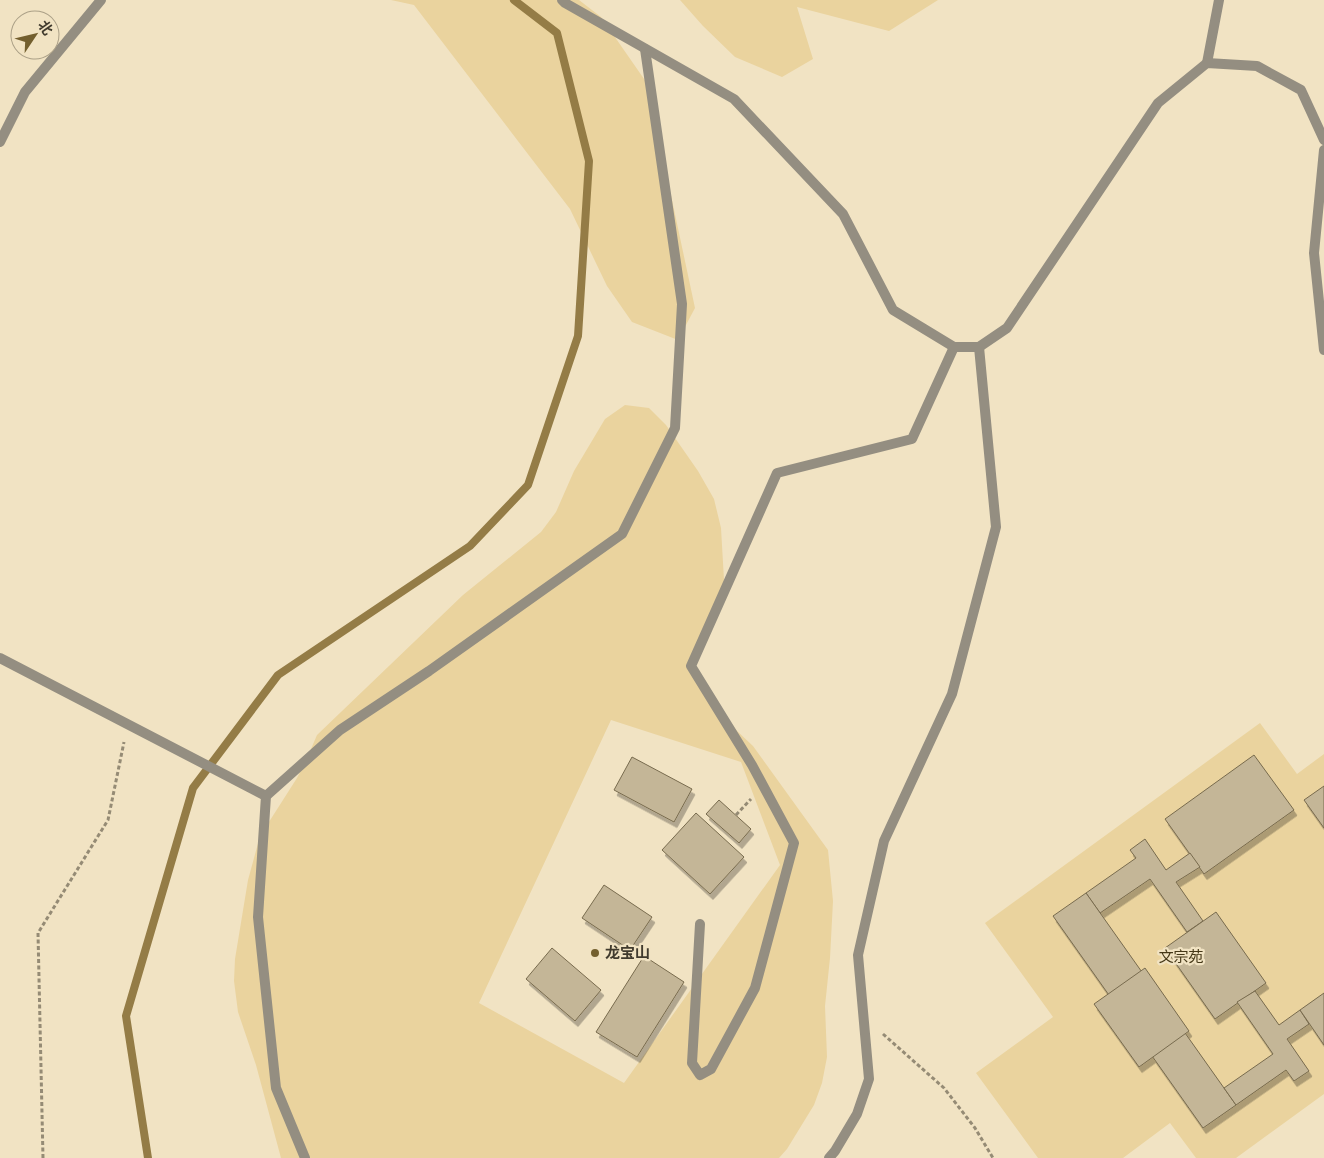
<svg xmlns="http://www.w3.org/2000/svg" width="1324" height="1158" viewBox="0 0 1324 1158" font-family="'Source Sans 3','Noto Sans SC',sans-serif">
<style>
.green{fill:#ead39e;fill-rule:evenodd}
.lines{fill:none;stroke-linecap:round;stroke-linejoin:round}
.stream{stroke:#947c46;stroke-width:8}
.building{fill:#c4b697;stroke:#786b4e;filter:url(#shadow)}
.path{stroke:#958b75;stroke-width:3;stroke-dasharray:4 2.5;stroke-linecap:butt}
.service{stroke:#948e81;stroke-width:10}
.minor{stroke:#948e81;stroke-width:10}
.tertiary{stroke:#948e81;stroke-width:10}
.poi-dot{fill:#735f2e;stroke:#f1e3c3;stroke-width:2}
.labels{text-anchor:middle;stroke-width:4.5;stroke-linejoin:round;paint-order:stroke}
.poi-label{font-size:15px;font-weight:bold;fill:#413b2e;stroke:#f1e3c3;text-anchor:start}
.park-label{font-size:15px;fill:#453818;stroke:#f1e3c3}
</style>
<defs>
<filter id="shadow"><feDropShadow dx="3" dy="5.5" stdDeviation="0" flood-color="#0004"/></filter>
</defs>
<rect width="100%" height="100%" fill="#f1e3c3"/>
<!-- green -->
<g class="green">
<polygon points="391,0 579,0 601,17 651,89 669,186 695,308 678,340 632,322 607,286 570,209 414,5"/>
<polygon points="680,0 938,0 889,31 797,7 813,59 782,77 735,57 703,26"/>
<path d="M 625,405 L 649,408 L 666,425 L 698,471 L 714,499 L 721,528 L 724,580 L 722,602 L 689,663 L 737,731 L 753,746 L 828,850 L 833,901 L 830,958 L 825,1006 L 827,1057 L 822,1083 L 814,1105 L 787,1149 L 779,1158 L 281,1158 L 256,1065 L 238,1012 L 234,981 L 235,959 L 248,880 L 260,836 L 297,778 L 308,756 L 317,735 L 463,595 L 541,532 L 556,512 L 574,471 L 605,419 ZM 611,720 L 741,762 L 780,865 L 624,1083 L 479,1003 Z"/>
<polygon points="1260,723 1297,774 1324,754 1324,1094 1236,1158 1196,1158 1170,1123 1123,1158 1038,1158 976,1073 1053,1017 985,923"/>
</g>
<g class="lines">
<!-- stream -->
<polyline class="stream" points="148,1158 126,1016 193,788 278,675 470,546 528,485 578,336 589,161 557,33 514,0"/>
</g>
<!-- building -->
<g class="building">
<polygon points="1254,755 1294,810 1204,874 1165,819"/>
<polygon points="632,757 692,789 674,822 614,790"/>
<polygon points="1324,786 1324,828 1304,800"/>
<polygon points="719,800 751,829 739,843 706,814"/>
<polygon points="696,813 744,857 710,894 662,850"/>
<polygon points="1145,839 1166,870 1190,853 1200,867 1176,882 1203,921 1187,932 1150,879 1100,913 1086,893 1136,858 1130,850"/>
<polygon points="604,885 652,917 630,950 582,918"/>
<polygon points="1086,893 1236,1105 1203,1128 1053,916"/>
<polygon points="1216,912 1266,983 1215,1019 1165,948"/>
<polygon points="552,948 601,990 575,1021 526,979"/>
<polygon points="644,956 684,982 637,1057 596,1032"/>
<polygon points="1145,968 1189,1031 1139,1067 1094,1004"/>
<polygon points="1255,991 1279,1025 1300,1010 1309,1024 1287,1039 1309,1071 1294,1081 1286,1070 1236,1105 1224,1088 1273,1054 1237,1002"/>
<polygon points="1324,993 1324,1045 1300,1010"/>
</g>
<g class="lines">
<!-- path -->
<g class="path">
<polyline points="736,815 751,799"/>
<polyline points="883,1034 944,1088 975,1128 993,1158"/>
<polyline points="43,1158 38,933 108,820 124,742"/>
</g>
<!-- service -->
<g class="service">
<polyline points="0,658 266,796"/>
<polyline points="305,1158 276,1088 258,917 266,796 340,730 429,671 622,534 675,428 682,304 645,49"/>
</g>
<!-- minor -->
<g class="minor">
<polyline points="1207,63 1219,0"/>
<polyline points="0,142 25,92 101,0"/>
<polyline points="700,924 692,1063 700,1075 711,1069 755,988 794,843 752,765 691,666 777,473 912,439 954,347"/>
<polyline points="829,1158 835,1151 857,1114 869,1079 858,955 884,841 952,694 996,527 979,347"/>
</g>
<!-- tertiary -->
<g class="tertiary">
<polyline points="562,0 565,3 734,99 843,214 893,310 954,347 979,347 1007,328 1158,103 1207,63 1257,66 1301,90 1324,140"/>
<polyline points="1324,150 1314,253 1324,350"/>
</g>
</g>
<!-- markers -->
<circle class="poi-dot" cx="595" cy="953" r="5"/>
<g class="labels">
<!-- poi labels -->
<g class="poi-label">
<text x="605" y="958">龙宝山</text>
</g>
<!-- park labels -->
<g class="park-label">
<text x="1181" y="962">文宗苑</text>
</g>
</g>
<!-- north arrow -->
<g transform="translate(35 35) rotate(55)"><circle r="24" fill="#f1e3c3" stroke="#aba087"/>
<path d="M0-4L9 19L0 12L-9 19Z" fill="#735f2e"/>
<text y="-8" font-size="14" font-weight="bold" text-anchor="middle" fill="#413b2e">北</text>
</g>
</svg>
